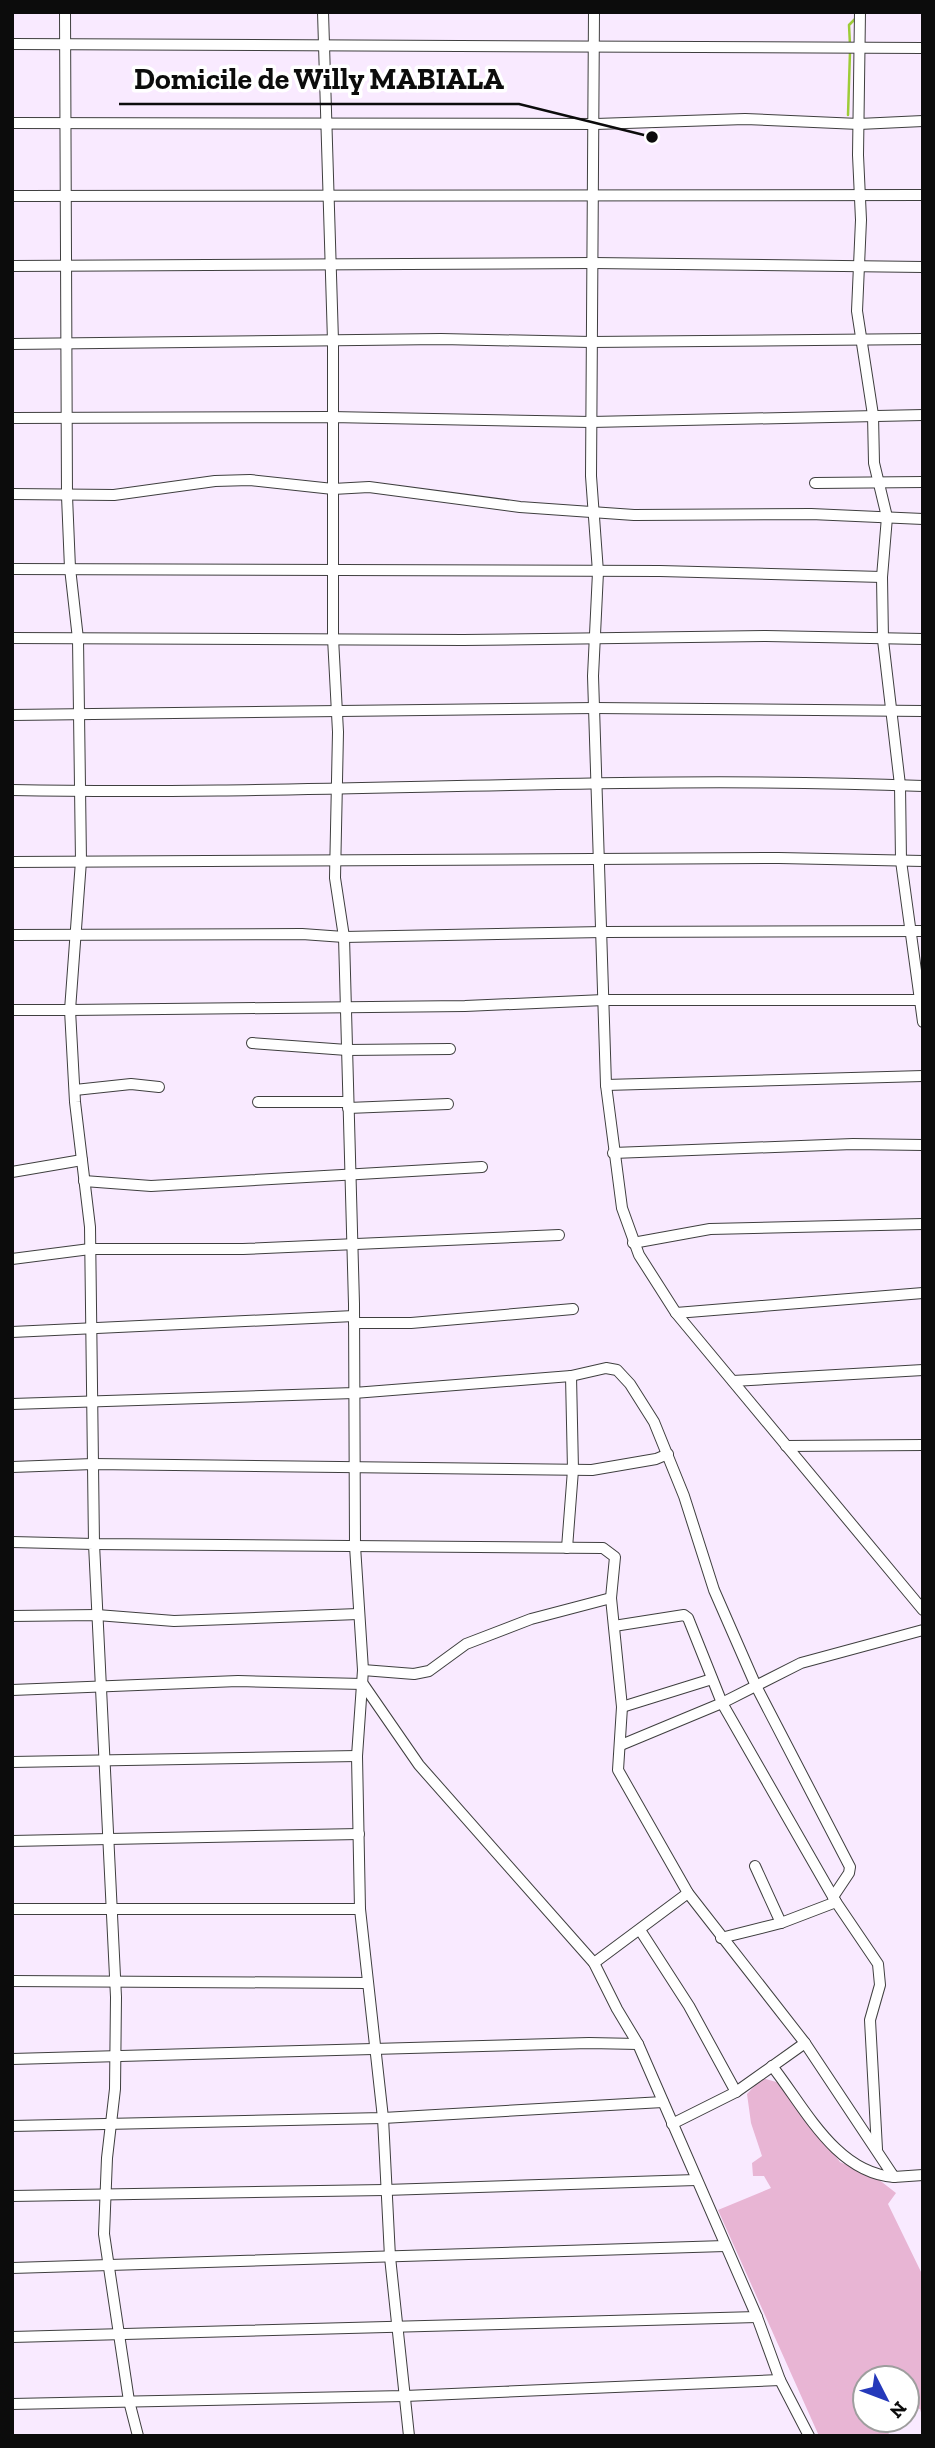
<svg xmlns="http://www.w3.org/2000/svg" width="935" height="2448" viewBox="0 0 935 2448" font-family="'Zilla Slab',serif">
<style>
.green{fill:#e8b5d4}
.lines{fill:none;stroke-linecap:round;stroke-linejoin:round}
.stream{stroke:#9ecc38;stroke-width:2.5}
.minor-casing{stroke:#3f3f3f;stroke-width:12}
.minor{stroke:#fff;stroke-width:10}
.leader{fill:none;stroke:#0c0c0c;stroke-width:2.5}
.callout-dot{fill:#0c0c0c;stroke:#fff;stroke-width:2.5}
.callout-label{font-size:30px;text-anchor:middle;font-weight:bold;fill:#0c0c0c;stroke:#fff;stroke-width:7;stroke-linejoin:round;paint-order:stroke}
</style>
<rect width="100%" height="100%" fill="#f9eaff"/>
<!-- green -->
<polygon class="green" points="762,2078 780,2083 840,2162 878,2179 896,2193 888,2204 923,2276 923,2419 920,2409 907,2406 907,2378 865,2378 865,2420 887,2420 889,2436 819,2436 718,2210 771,2188 764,2176 753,2176 752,2163 762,2156 751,2123 747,2094"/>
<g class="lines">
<!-- stream -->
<g class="stream">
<polyline points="850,45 849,25 857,17"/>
<polyline points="848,115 850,52"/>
</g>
<!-- minor casing -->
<g class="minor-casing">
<g id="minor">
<polyline points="65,12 67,496 70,568 78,639 81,861 70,1010 465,1006 604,1000 923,1000"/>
<polyline points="323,12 333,341 333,638 338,732 335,878 344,937 354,1304 355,1546 363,1670 357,1756 360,1909 383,2118 390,2257 409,2436"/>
<polyline points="594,12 591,476 598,572 593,676 606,1085 622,1208 639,1255 676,1313 923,1610"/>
<polyline points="860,12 858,155 861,220 857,311 873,415 874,463 887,517 882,577 883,640 900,785 901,861 923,1022"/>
<polyline points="12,44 923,48"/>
<polyline points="12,123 596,124 745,119 859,124 923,121"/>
<polyline points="12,196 923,195"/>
<polyline points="12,266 593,263 923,267"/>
<polyline points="12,344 441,339 591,342 923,339"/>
<polyline points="12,418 331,417 591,422 923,415"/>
<polyline points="815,483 923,482"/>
<polyline points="12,494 114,495 215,481 250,480 333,489 369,487 520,507 634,515 811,514 923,519"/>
<polyline points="12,569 660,571 882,577"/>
<polyline points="12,638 463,640 766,636 923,639"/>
<polyline points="12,715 595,708 923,711"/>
<path d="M 12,790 C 316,796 619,774 923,786"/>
<polyline points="12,862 779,858 923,861"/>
<polyline points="12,935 302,934 344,937 603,932 923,931"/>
<polyline points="12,1010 70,1010 75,1102 90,1227 94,1544 603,1548 615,1557 611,1598 622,1707 618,1770 688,1893 805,2043 894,2177 923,2175"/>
<polyline points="252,1043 347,1050 450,1049"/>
<polyline points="606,1085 923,1076"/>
<polyline points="75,1090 131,1084 159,1087"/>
<polyline points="258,1102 348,1102"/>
<polyline points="348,1108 448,1104"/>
<polyline points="613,1153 853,1144 923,1145"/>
<polyline points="12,1172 82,1160"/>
<polyline points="84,1181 151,1186 482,1167"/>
<polyline points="633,1243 710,1229 923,1224"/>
<polyline points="12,1259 90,1249 243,1249 559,1235"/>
<polyline points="676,1313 923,1293"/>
<polyline points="354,1323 411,1323 573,1309"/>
<polyline points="12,1332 354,1316"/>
<polyline points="733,1381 923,1370"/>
<polyline points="12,1404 354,1393 571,1376 606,1368 617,1370 630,1384 654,1422 684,1496 714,1590 756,1686 850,1867 849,1873 833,1897"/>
<polyline points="786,1446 923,1445"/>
<polyline points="12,1467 93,1464 592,1470 656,1459 668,1454"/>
<polyline points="12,1542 94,1544 116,1997 115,2089 107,2158 104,2234 129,2401 138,2436"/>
<polyline points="567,1548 573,1470 571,1376"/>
<polyline points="12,1616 97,1615 174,1621 358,1614"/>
<polyline points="614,1626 684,1615 688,1618 722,1703 836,1902 878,1964 880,1985 870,2020 877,2149"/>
<polyline points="363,1670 414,1674 429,1671 466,1644 531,1619 611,1598"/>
<polyline points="12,1690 238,1681 363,1684 419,1765 594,1963 617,2009 638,2044 757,2317 780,2380 809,2436"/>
<polyline points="622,1707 712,1679"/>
<polyline points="621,1745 722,1703 801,1663 923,1630"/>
<polyline points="12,1762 357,1756"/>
<polyline points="12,1841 359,1834"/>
<polyline points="755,1866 781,1923"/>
<polyline points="12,1909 360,1909"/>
<polyline points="640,1930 689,2006 736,2092"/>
<polyline points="721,1938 781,1923 836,1902"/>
<polyline points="594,1963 688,1893"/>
<polyline points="12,1981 366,1983"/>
<polyline points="12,2059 589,2043 638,2044"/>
<path d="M 772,2066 C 805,2108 836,2173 894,2177"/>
<polyline points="672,2124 736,2092 805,2043"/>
<polyline points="12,2126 383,2118 663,2102"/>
<polyline points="12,2196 385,2190 696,2180"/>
<polyline points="12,2268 725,2246"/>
<polyline points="12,2337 757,2317"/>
<polyline points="12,2404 405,2396 780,2380"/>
</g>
</g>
<!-- minor -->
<use href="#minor" class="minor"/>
</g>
<!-- callouts -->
<path class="leader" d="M652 137L519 104H119"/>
<circle class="callout-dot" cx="652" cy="137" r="7"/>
<g class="callout-label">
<text x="319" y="89">Domicile de Willy MABIALA</text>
</g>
<!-- border -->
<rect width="935" height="2448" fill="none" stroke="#0c0c0c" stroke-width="28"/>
<!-- north arrow -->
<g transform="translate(886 2399) rotate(132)"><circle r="33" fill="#ffffff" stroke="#9e9e9e" stroke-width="2"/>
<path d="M0-5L12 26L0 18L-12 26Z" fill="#2539ba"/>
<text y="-10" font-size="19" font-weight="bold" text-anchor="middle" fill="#0c0c0c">N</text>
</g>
</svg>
